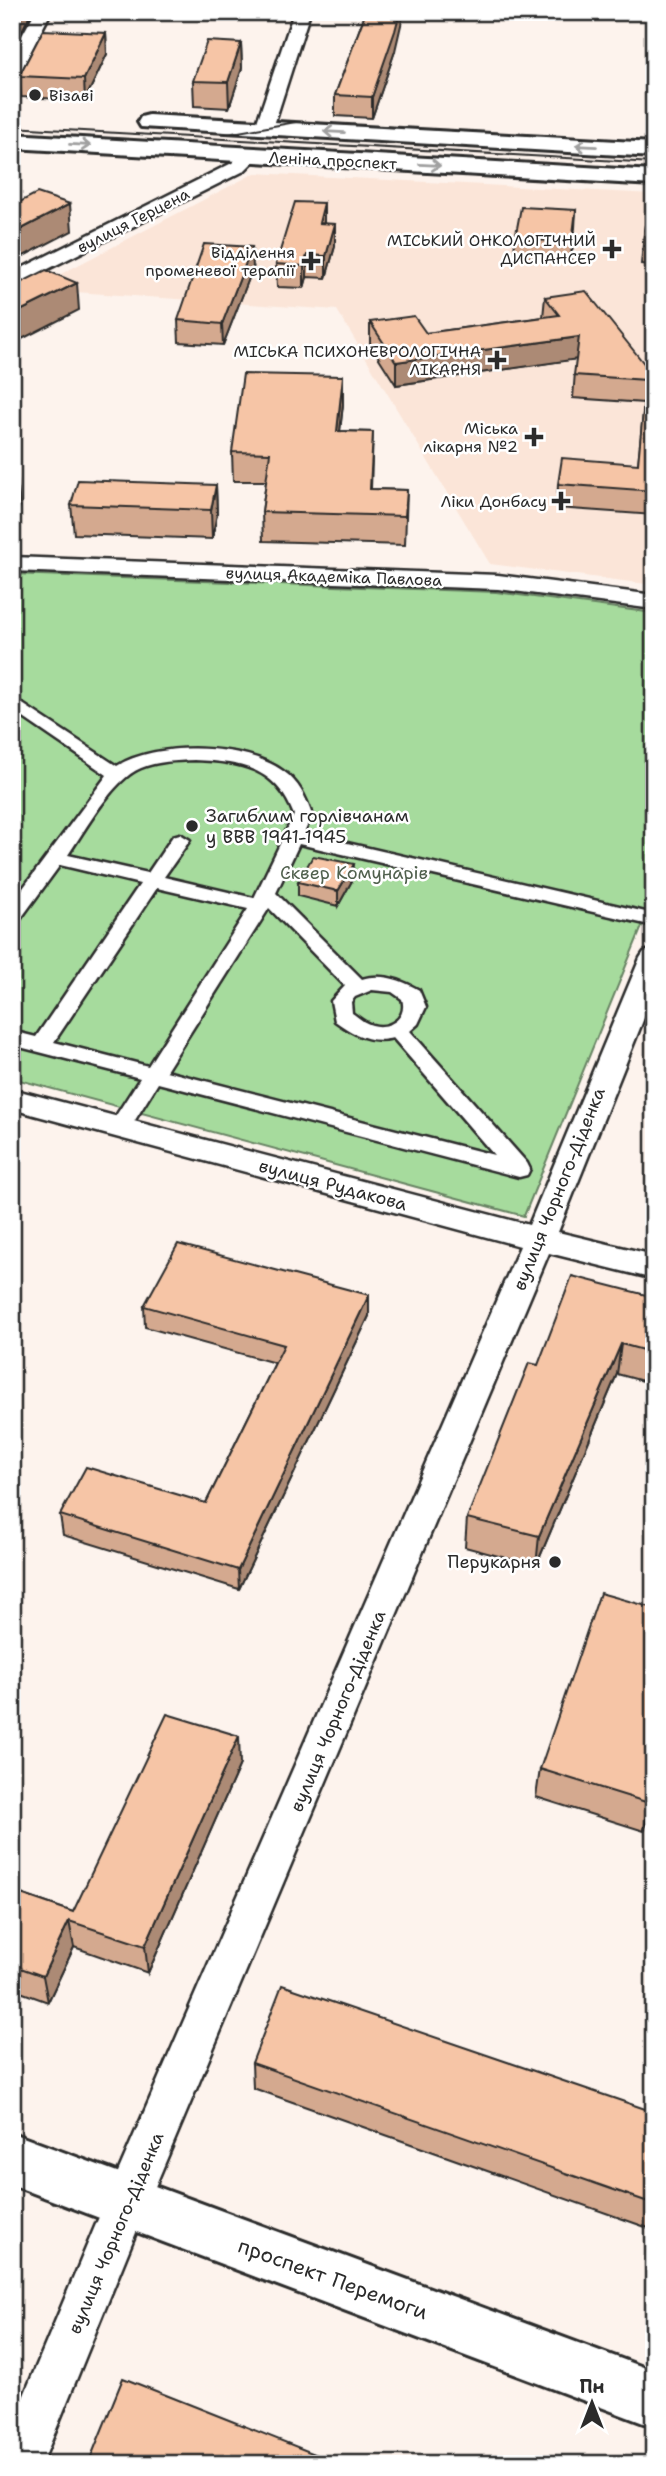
<svg xmlns="http://www.w3.org/2000/svg" width="666" height="2476" viewBox="0 0 666 2476" font-family="'Shantell Sans',sans-serif">
<style>
.built{fill:#fbe5d8}
.green{fill:#a6db9d;stroke:#688364;stroke-width:2}
.lines{fill:none;stroke-linecap:round;stroke-linejoin:round}
.pedestrian-casing{stroke:#2b2b2b;stroke-width:5}
.minor-casing{stroke:#2b2b2b;stroke-width:5}
.secondary-casing{stroke:#2b2b2b;stroke-width:6}
.pedestrian{fill:#fff;fill-rule:evenodd}
.minor{fill:#fff;fill-rule:evenodd}
.secondary{fill:#fff;fill-rule:evenodd}
.tram{stroke:#2b2b2b;stroke-width:2}
.wall{fill:#d4a98f;stroke:#2b2b2b;stroke-width:2}
.shaded-wall{fill:#ac8a74;stroke:#2b2b2b;stroke-width:2}
.building{fill:#f6c5a6;stroke:#2b2b2b;stroke-width:2}
.oneway{stroke:#a0a0a0}
.poi-dot{fill:#2b2b2b;stroke:#fff;stroke-width:2.5}
.labels{text-anchor:middle;stroke-width:5;stroke-linejoin:round;paint-order:stroke}
.far-poi-label{font-size:16px;fill:#2b2b2b;stroke:#fff;text-anchor:end}
.far-street-label{font-size:16px;fill:#2b2b2b;stroke:#fff}
.poi-label{font-size:18px;fill:#2b2b2b;stroke:#fff;text-anchor:start}
.park-label{font-size:18px;fill:#50604d;stroke:#fff}
.street-label{font-size:18px;fill:#2b2b2b;stroke:#fff}
.near-street-label{font-size:21px;fill:#2b2b2b;stroke:#fff}
</style>
<rect width="100%" height="100%" fill="#fdf3ed"/>
<filter id="ink" filterUnits="userSpaceOnUse"><feTurbulence type="fractalNoise" baseFrequency=".0143" numOctaves="2"/><feDisplacementMap in="SourceGraphic" scale="14" xChannelSelector="R" yChannelSelector="G"/><feConvolveMatrix kernelMatrix="1 2 1 2 8 2 1 2 1" color-interpolation-filters="sRGB"/></filter>
<g filter="url(#ink)">
<!-- built -->
<polygon class="built" points="255,173 654,194 654,585 490,564 337,310 32,289"/>
<!-- green -->
<polygon class="green" points="12,574 496,592 654,613 654,897 524,1216 12,1078"/>
<g class="lines">
<!-- pedestrian casing -->
<g class="pedestrian-casing">
<path id="pedestrian" d="M 12,697 L 117,766 C 157,741 245,743 283,771 C 299,782 306,798 312,815 L 304,833 L 654,914 L 654,926 L 299,844 L 276,893 L 362,979 C 381,973 402,980 419,990 L 426,1007 L 418,1024 L 410,1031 L 527,1163 L 530,1169 L 527,1175 L 519,1177 L 158,1083 L 127,1133 L 119,1136 L 111,1133 L 108,1128 L 140,1078 L 12,1045 L 12,1031 L 36,1037 L 140,884 L 60,865 L 19,921 L 12,923 L 12,903 L 107,775 L 12,710 ZM 194,760 C 241,762 276,767 294,815 L 254,898 L 164,877 L 190,840 L 180,834 L 173,836 L 148,873 L 68,855 C 85,830 113,779 141,768 C 157,761 176,761 194,760 ZM 157,888 L 248,909 L 148,1066 L 54,1042 ZM 269,908 L 345,986 L 331,1001 L 335,1021 C 353,1034 370,1044 393,1038 L 494,1155 L 166,1071 ZM 372,990 L 392,992 L 402,999 C 408,1018 389,1030 372,1025 C 364,1023 358,1017 352,1013 L 351,1002 L 355,997 Z"/>
</g>
<!-- minor casing -->
<g class="minor-casing">
<g id="minor">
<polygon points="35,12 51,12 21,70 12,75 12,54"/>
<polygon points="294,12 310,12 273,128 264,133 258,132 255,128"/>
<polygon points="251,150 260,155 244,171 12,287 12,273 232,163 245,151"/>
<polygon points="12,557 498,575 654,595 654,609 498,589 12,571"/>
<polygon points="654,949 654,993 558,1232 654,1255 654,1279 549,1253 146,2208 42,2464 12,2464 12,2424 112,2186 520,1246 12,1109 12,1089 529,1225 640,958 644,952"/>
</g>
</g>
<!-- secondary casing -->
<g class="secondary-casing">
<g id="secondary">
<polygon points="149,115 654,143 654,157 141,127 138,122 141,117"/>
<polygon points="12,134 654,171 654,185 12,148"/>
<polygon points="12,2133 654,2371 654,2427 12,2185"/>
</g>
</g>
<!-- pedestrian -->
<use href="#pedestrian" class="pedestrian"/>
<!-- minor -->
<use href="#minor" class="minor"/>
<!-- secondary -->
<use href="#secondary" class="secondary"/>
<!-- tram -->
<g class="tram">
<polyline points="12,127 654,163"/>
<polyline points="227,134 296,122"/>
</g>
</g>
<!-- wall -->
<g class="wall">
<polygon points="12,12 31,12 20,35 12,35"/>
<polygon points="364,17 395,51 372,118 335,116 335,95"/>
<polygon points="106,33 107,54 85,100 21,97 19,76"/>
<polygon points="241,43 242,68 229,108 194,106 193,81"/>
<polygon points="324,203 324,224 335,224 335,246 326,278 307,277 304,288 277,287 276,264"/>
<polygon points="576,210 571,260 514,257 515,239"/>
<polygon points="646,214 654,215 654,265 641,264"/>
<polygon points="253,268 223,345 179,342 178,320"/>
<polygon points="545,297 654,376 654,515 557,508 558,484 638,464 644,403 573,398 576,359 396,385 370,344 370,322 426,333 543,317"/>
<polygon points="343,376 343,404 340,431 373,432 371,489 407,490 405,545 263,541 262,512 266,481 233,481 232,452"/>
<polygon points="216,485 217,514 212,539 74,534 71,505"/>
<polygon points="353,879 338,906 298,896 298,882"/>
<polygon points="369,1295 369,1316 239,1589 63,1535 60,1515 206,1503 275,1363 145,1327 144,1306"/>
<polygon points="654,1297 654,1384 617,1374 536,1566 465,1547 467,1518 538,1365"/>
<polygon points="240,1764 148,1973 74,1947 48,2002 12,1989 12,1891 73,1912"/>
<polygon points="540,1769 654,1799 644,1831 536,1797"/>
<polygon points="252,2063 654,2112 654,2230 253,2088"/>
</g>
<!-- shaded-wall -->
<g class="shaded-wall">
<polygon points="17,12 31,12 20,35"/>
<polygon points="400,12 404,12 395,51 372,118 372,97"/>
<polygon points="106,33 107,54 85,100 84,79"/>
<polygon points="241,43 242,68 229,108 228,82"/>
<polygon points="324,203 324,225 319,223"/>
<polygon points="70,204 72,231 12,262 12,234"/>
<polygon points="576,210 575,228 571,260 572,242"/>
<polygon points="335,224 335,246 326,278 326,256"/>
<polygon points="252,247 253,268 223,345 222,324"/>
<polygon points="307,255 307,277 304,288 304,266"/>
<polygon points="77,283 79,310 12,344 12,315"/>
<polygon points="579,337 578,359 396,385 396,362"/>
<polygon points="343,376 343,404 337,459 337,431"/>
<polygon points="17,477 20,506 12,530 12,492"/>
<polygon points="216,485 217,514 212,539 211,510"/>
<polygon points="354,864 353,879 338,906 338,891"/>
<polygon points="369,1295 369,1316 239,1589 238,1570"/>
<polygon points="621,1344 617,1374 536,1566 539,1536"/>
<polygon points="239,1736 240,1764 148,1973 145,1946"/>
<polygon points="654,1789 654,1799 644,1831 649,1803"/>
<polygon points="69,1921 74,1947 48,2002 43,1976"/>
</g>
<!-- building -->
<g class="building">
<polygon points="365,12 400,12 395,31 372,97 335,95 364,17"/>
<polygon points="43,30 106,33 84,79 19,76"/>
<polygon points="207,41 241,43 228,82 193,81"/>
<polygon points="37,193 70,204 12,234 12,206"/>
<polygon points="295,202 324,203 319,223 335,224 326,256 307,255 304,266 276,264"/>
<polygon points="521,207 576,210 572,242 515,239"/>
<polygon points="646,214 654,215 654,246 643,246"/>
<polygon points="204,244 252,247 222,324 178,320"/>
<polygon points="46,270 77,283 12,315 12,287"/>
<polygon points="586,291 654,376 654,491 558,484 562,458 638,464 646,380 574,375 579,337 396,362 370,322 414,316 426,333 559,315 545,297"/>
<polygon points="243,374 343,376 337,431 373,432 370,489 407,490 405,516 262,512 270,453 232,452"/>
<polygon points="12,477 17,477 12,492"/>
<polygon points="78,480 216,485 211,510 71,505"/>
<polygon points="313,856 354,864 338,891 298,882"/>
<polygon points="178,1244 369,1295 238,1570 60,1515 86,1467 206,1503 284,1345 144,1306"/>
<polygon points="572,1276 654,1297 654,1353 621,1344 539,1536 467,1518 529,1363 538,1365"/>
<polygon points="600,1593 654,1608 654,1789 649,1803 540,1769"/>
<polygon points="167,1714 239,1736 145,1946 69,1921 43,1976 12,1965 12,1891 73,1912"/>
<polygon points="282,1985 654,2112 654,2204 252,2063"/>
<polygon points="123,2378 340,2464 88,2464"/>
</g>
<!-- one-way arrows -->
<defs><path id="oneway-shaft" d="M-6 0H5M1.5-3L5.5 0L1.5 3" fill="none" stroke-width="1.6" stroke-linecap="round" stroke-linejoin="round" transform="scale(1.75)"/></defs>
<g class="oneway">
<use href="#oneway-shaft" transform="translate(334 132) rotate(-177)"/>
<use href="#oneway-shaft" transform="translate(80 145) rotate(3)"/>
<use href="#oneway-shaft" transform="translate(586 146) rotate(-177)"/>
<use href="#oneway-shaft" transform="translate(430 165) rotate(3)"/>
</g>
</g>
<!-- markers -->
<g class="poi-dot">
<circle cx="35" cy="95" r="7"/>
<path d="M608.5 238.5h7v7h7v7h-7v7h-7v-7h-7v-7h7z"/>
<path d="M307.5 250.5h7v7h7v7h-7v7h-7v-7h-7v-7h7z"/>
<path d="M493.5 349.5h7v7h7v7h-7v7h-7v-7h-7v-7h7z"/>
<path d="M530.5 426.5h7v7h7v7h-7v7h-7v-7h-7v-7h7z"/>
<path d="M557.5 490.5h7v7h7v7h-7v7h-7v-7h-7v-7h7z"/>
<circle cx="192" cy="826" r="7"/>
<circle cx="555" cy="1562" r="7"/>
</g>
<g class="labels">
<!-- far-poi labels -->
<g class="far-poi-label">
<text x="49" y="101" text-anchor="start">Візаві</text>
<text x="596" y="246">МІСЬКИЙ ОНКОЛОГІЧНИЙ<tspan x="596" dy="18">ДИСПАНСЕР</tspan></text>
<text x="295" y="258">Відділення<tspan x="295" dy="18">променевої терапії</tspan></text>
<text x="481" y="357">МІСЬКА ПСИХОНЕВРОЛОГІЧНА<tspan x="481" dy="18">ЛІКАРНЯ</tspan></text>
<text x="518" y="434">Міська<tspan x="518" dy="18">лікарня №2</tspan></text>
<text x="547" y="507">Ліки Донбасу</text>
</g>
<!-- far-street labels -->
<g class="far-street-label">
<text transform="translate(333 160) rotate(3)" y="6">Леніна проспект</text>
<text transform="translate(133 220) rotate(-27)" y="6">вулиця Герцена</text>
<text transform="translate(334 576) rotate(2)" y="6">вулиця Академіка Павлова</text>
</g>
<!-- poi labels -->
<g class="poi-label">
<text x="206" y="822">Загиблим горлівчанам<tspan x="206" dy="21">у ВВВ 1941-1945</tspan></text>
<text x="541" y="1568" text-anchor="end">Перукарня</text>
</g>
<!-- park labels -->
<g class="park-label">
<text x="354" y="879">Сквер Комунарів</text>
</g>
<!-- street labels -->
<g class="street-label">
<text transform="translate(333 1185) rotate(15)" y="6">вулиця Рудакова</text>
<text transform="translate(559 1189) rotate(-68)" y="6">вулиця Чорного-Діденка</text>
<text transform="translate(338 1711) rotate(-67)" y="6">вулиця Чорного-Діденка</text>
<text transform="translate(116 2233) rotate(-67)" y="6">вулиця Чорного-Діденка</text>
</g>
<!-- near-street labels -->
<g class="near-street-label">
<text transform="translate(333 2279) rotate(20)" y="7">проспект Перемоги</text>
</g>
</g>
<!-- margin -->
<rect width="666" height="2476" fill="none" stroke="#fff" stroke-width="42"/>
<rect x="21" y="21" width="624" height="2434" fill="none" stroke="#2b2b2b" stroke-width="2.5" filter="url(#ink)"/>
<!-- north arrow -->
<g transform="translate(592 2403)" stroke="#ffffff" stroke-width="5" paint-order="stroke">
<path d="M0-5L12 26L0 18L-12 26Z" fill="#2b2b2b"/>
<text y="-10" font-size="19" font-weight="bold" text-anchor="middle" fill="#2b2b2b">Пн</text>
</g>
</svg>
